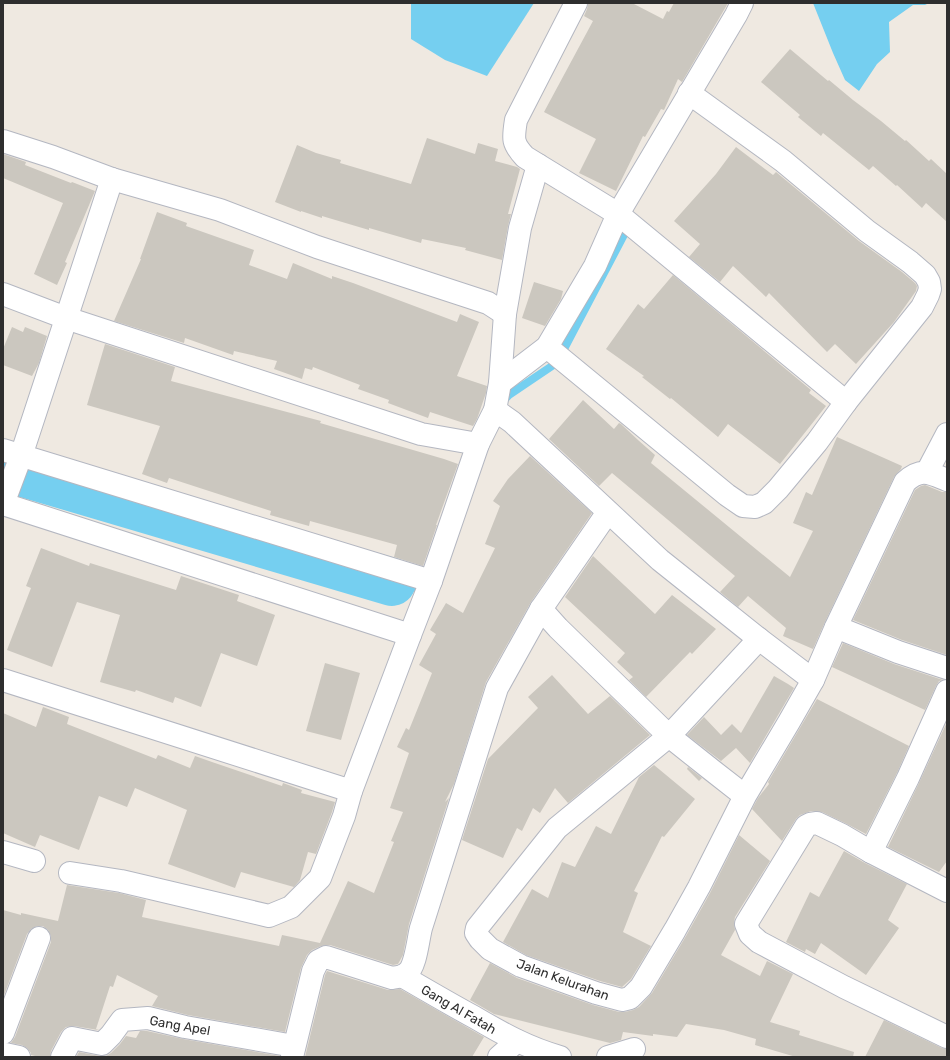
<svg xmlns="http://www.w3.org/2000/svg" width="950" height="1060" viewBox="0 0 950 1060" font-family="Rubik,sans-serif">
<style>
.water{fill:#75cff0}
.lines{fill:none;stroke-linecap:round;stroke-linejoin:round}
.stream{stroke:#75cff0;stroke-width:8}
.river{stroke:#75cff0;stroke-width:48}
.building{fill:#cbc7bf}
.minor-casing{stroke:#b4b7c1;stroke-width:24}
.minor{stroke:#fff;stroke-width:22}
.labels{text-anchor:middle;stroke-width:3;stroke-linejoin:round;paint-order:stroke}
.street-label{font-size:13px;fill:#2e2e2e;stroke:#fff}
</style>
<rect width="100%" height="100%" fill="#efe9e1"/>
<!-- water -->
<g class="water">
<polygon points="411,3 534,3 487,76 445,60 411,39"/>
<polygon points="813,3 929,3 925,5 913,5 889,22 890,52 877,64 859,91 845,80 833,53"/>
</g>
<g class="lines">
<!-- stream -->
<g class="stream">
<polyline points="563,351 626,231"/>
<polyline points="502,402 509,395 552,366"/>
<polyline points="392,582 425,590 426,589"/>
</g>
<!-- river -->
<polyline class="river" points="3,467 392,582"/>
</g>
<!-- building -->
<g class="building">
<polygon points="588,3 632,3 663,19 667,11 669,12 674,3 728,3 682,82 678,79 664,110 661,109 645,137 643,136 616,191 579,173 596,139 544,112 593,21 584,16 587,9"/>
<polygon points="790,49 828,81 829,80 853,100 881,121 905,141 906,140 929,161 931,159 947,174 947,222 926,203 922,208 897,185 896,186 873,166 869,170 823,133 821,136 798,117 800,115 761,82"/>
<polygon points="427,138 475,154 478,143 498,149 495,161 517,167 520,169 508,214 511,214 508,226 502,260 465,250 466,248 422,239 421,243 369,228 369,230 322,216 322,218 301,211 301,212 275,202 297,145 316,153 341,160 340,163 411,184"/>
<polygon points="736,147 773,175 776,172 859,241 902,272 915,283 917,286 916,291 894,322 856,364 835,344 827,352 769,293 766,297 733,266 720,282 689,257 700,244 674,221 716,174"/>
<polygon points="3,154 26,162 25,165 71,183 72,182 95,191 65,262 67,263 57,285 34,274 63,203 3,178"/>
<polygon points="157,212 187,223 186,226 254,250 249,265 287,279 293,263 332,279 332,276 353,283 457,322 460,314 479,322 457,376 487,386 486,393 477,419 473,426 430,412 428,418 388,403 389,400 358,389 360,385 313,367 312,370 305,368 302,379 274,369 277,361 234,351 233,355 185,338 184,343 114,321 141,259 140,259"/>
<polygon points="673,275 811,390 809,393 826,406 780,464 728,424 718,437 671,398 670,399 642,377 644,376 606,349 638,304 644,309"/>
<polygon points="534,282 563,291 561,299 545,326 522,318"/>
<polygon points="12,327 23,332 25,327 47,336 39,363 32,376 3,365 3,349"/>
<polygon points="105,344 175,367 171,381 321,421 320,423 444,459 458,464 436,525 437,525 423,566 394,557 397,545 310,521 309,526 270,515 271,511 169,478 167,483 142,474 160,426 87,405"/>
<polygon points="583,400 614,429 619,423 621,424 638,440 655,455 651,463 790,577 813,531 793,523 806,492 812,495 837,437 902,466 901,469 894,477 825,622 813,649 783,636 786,628 748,596 738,607 720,592 735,576 612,473 599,486 549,439"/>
<polygon points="530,456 592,513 531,602 486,682 454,784 445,802 449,798 409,924 403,955 398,964 393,965 330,945 321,946 312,950 307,955 301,968 285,1032 188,1015 152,1006 158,996 117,975 113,987 110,986 96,1029 99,1030 98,1030 74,1026 66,1027 61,1032 51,1051 50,1057 39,1057 31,1055 31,1053 27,1048 22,1045 11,1043 15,1037 51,942 51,936 48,930 43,926 37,926 31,929 27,934 3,998 3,910 21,915 21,913 58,921 67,885 119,893 146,900 142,917 279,946 282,935 320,943 348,881 374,893 394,842 391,841 403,812 390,808 409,753 397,747 406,728 409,730 432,673 419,665 436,634 430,630 446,603 463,613 495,548 485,544 500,506 493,501 508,479"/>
<polygon points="925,485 942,492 947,492 947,655 902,640 853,620 915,490 921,486"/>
<polygon points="41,548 89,566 90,563 176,590 181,576 239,595 237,601 275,615 257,666 221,653 201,707 175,697 173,703 136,690 135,692 100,682 120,615 77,602 52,667 7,650 31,588 26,586"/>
<polygon points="593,556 655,614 672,595 716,629 692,654 690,652 646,697 629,680 633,677 617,662 625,653 565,597"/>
<polygon points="843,643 894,664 943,680 939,681 936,686 925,710 832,667"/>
<polygon points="325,663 360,673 341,740 306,731"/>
<polygon points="552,675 588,714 610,696 650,735 568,803 555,788 540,813 533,808 522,831 517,828 503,858 462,840 488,759 538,708 528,697"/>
<polygon points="774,676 788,684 794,688 750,763 736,748 721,761 687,735 704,717 721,735 732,724 741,733"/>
<polygon points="817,699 909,746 897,773 866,834 847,824 822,812 811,811 800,815 796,819 782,841 752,809 758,798 769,784 768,782"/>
<polygon points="43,707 69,717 67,724 156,759 158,755 190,768 195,756 212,762 282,786 283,783 302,790 301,793 335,802 332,812 316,854 308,852 300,880 294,887 241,872 235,888 168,864 187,810 135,788 127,807 99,796 79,850 40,835 35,847 3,833 3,713 36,727"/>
<polygon points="947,722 947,861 939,872 888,847 919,783"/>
<polygon points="654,765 695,799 664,837 662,836 634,891 638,893 623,932 651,946 631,979 622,987 600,981 526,955 503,942 532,889 548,898 562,862 575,867 596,826 611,834 639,777"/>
<polygon points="688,767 702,778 699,781 687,769"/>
<polygon points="739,835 770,861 735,917 734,923 735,930 721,955 760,976 767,961 793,974 770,1022 800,1031 799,1035 854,1052 853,1057 796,1057 755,1045 756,1039 724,1030 686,1024 677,1037 653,1034 653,1036 623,1032 621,1040 610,1043 494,1014 470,1000 490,963 517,978 593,1005 619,1012 625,1012 633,1010 639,1007 652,993 686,936 710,893"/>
<polygon points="844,851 865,863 907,884 888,920 899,928 866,975 821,943 815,954 806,949 805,952 786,942 810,892 819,897"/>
<polygon points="327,971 388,990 400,989 484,1037 472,1057 305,1057 325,975"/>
<polygon points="884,1020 942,1048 947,1049 947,1057 865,1057"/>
<polygon points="140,1031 147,1031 183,1039 280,1056 280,1057 76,1057 79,1052 100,1056 106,1056 111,1053 120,1044 126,1036 136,1038"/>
</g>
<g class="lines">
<!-- minor casing -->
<g class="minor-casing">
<g id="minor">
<path d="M 576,3 L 516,120 C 513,139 512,143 525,157 L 618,214 L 846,402"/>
<polyline points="3,141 53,157 112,179 220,210 317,247 488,303 505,314"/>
<polyline points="3,294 66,318 421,434 478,444"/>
<polyline points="547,347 727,495 743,506 755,507 764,503 778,489 817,442 846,402 922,307 928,295 930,289 929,282 925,275 910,262 867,231 783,161 689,93"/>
<polyline points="500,383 505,314 520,228 538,165"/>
<polyline points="495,410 512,422 660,560 759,639 813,680 789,722 745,796 699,887 675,930 641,987 630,998 622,1000 596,993 521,966 490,949 480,939 476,933 477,928 557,828 669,736 713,771 745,796"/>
<polyline points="3,450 431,581"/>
<polyline points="927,472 947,434"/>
<polyline points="3,504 410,635"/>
<polyline points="3,504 21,456 112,179"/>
<polyline points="541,609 558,628 669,736 759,639"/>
<polyline points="836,627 898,652 947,668"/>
<polyline points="3,680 351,791 410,635 431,581 478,444 495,410 500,383 547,347 595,266 618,214 736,15 742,3"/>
<path d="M 813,680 L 836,627 L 905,482 C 921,467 930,473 947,480"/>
<polyline points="3,852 34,861"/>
<polyline points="871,852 908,778 947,691"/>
<polyline points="70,873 121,881 269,916 291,907 320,878 344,816 351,791"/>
<polyline points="947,891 871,852 842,835 817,823 810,824 806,826 746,924 750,934 759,942 844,987 947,1037"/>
<path d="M 402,976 C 426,990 450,1004 474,1017 C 503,1034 528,1048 560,1057"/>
<polyline points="3,1033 39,938"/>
<polyline points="3,1057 5,1054 19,1057"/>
<polyline points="62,1057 72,1038 102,1044 111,1035 122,1020 148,1018 185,1027 294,1046"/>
<path d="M 292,1057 L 313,971 L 318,961 L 326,957 L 392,978 C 397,977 403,977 407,973 C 416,966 418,939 421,928 L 497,688 L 541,609 L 608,512"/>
<polyline points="499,1057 517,1041"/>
<polyline points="608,1057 634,1049"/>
</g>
</g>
<!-- minor -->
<use href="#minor" class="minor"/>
</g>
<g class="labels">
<!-- street labels -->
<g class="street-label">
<text transform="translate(563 979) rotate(20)" y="5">Jalan Kelurahan</text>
<text transform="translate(459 1009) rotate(30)" y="5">Gang Al Fatah</text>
<text transform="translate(180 1025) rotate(10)" y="5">Gang Apel</text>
</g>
</g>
<!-- border -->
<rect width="950" height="1060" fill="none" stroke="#2e2e2e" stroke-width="8"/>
</svg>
